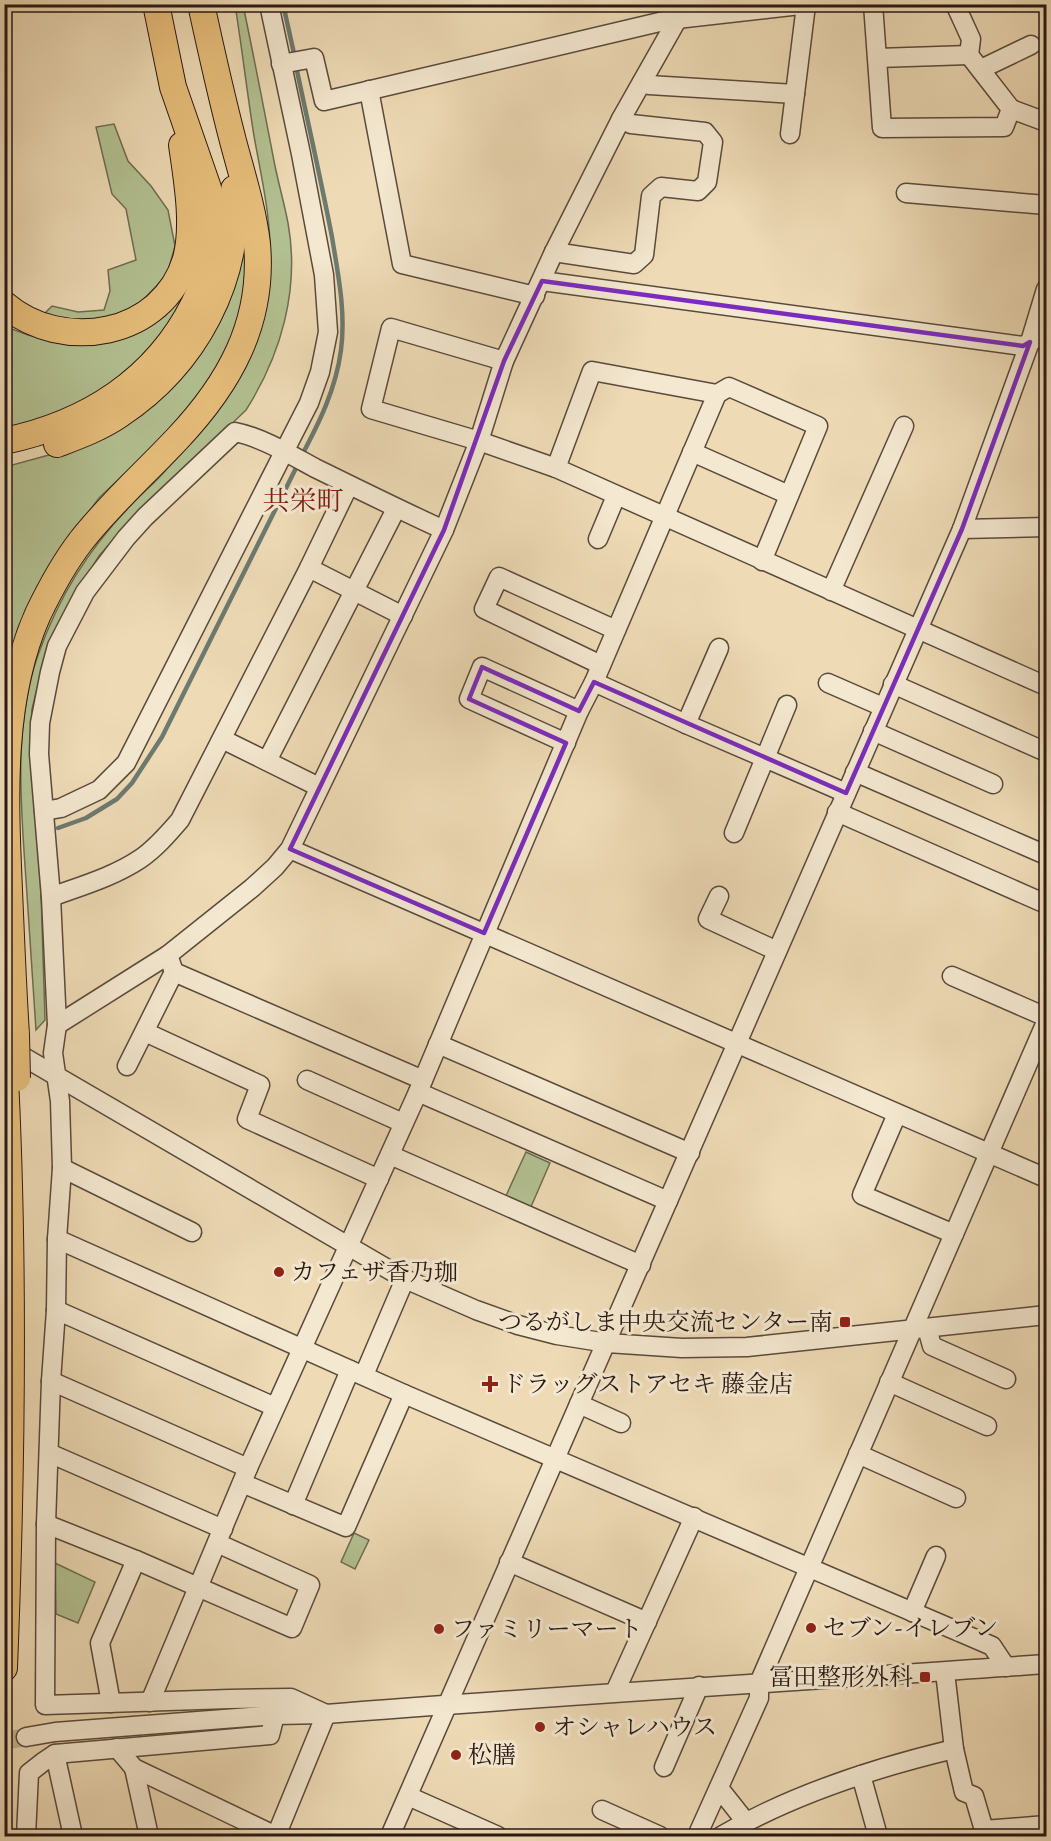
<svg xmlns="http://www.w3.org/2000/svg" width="1051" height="1841" viewBox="0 0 1051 1841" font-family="Alegreya,'Noto Serif JP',serif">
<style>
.green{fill:#b3c192;stroke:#6e6d52;stroke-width:1.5}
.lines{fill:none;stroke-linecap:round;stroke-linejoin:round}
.stream{stroke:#6c7a70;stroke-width:4.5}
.minor-tunnel{stroke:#c7b495;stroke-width:18;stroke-dasharray:18 9;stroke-linecap:butt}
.minor-casing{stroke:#5a4a3c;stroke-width:21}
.highway-casing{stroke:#291913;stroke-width:28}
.minor{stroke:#f4e8d0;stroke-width:18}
.highway{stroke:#e7be7b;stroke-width:26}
.highway-bridge-casing{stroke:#291913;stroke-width:28;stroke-linecap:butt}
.highway-bridge{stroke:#e7be7b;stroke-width:26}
.marked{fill:none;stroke:#7b2cbf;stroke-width:4.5;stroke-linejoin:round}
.poi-dot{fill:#8f2418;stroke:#f4e8d0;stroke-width:2}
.labels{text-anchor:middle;stroke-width:6;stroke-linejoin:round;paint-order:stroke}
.poi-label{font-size:24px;fill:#291913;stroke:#f4e8d0;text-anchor:start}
.quarter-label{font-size:27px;fill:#7a1f14;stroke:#f4e8d0}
</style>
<rect width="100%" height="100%" fill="#eedbb6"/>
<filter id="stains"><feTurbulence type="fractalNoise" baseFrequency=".00333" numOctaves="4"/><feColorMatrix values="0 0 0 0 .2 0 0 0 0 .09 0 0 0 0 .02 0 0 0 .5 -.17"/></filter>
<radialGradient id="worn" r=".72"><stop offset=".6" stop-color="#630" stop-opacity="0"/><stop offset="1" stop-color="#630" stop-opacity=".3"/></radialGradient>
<!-- green -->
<g class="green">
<path d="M 235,5 L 243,5 C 254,57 264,109 274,161 C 278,182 284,202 288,223 C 300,289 281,355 246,410 L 119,533 L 99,556 L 78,590 L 41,672 L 32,709 L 30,744 L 41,891 L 45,1020 L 36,1030 C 33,980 29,930 26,880 C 21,806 13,727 38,655 C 59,596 87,551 131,505 C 142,493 155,483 166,470 C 198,436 233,399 251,354 C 267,312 274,263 268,218 C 265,191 259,164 254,136 C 247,92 242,48 235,5 Z"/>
<polygon points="114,124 128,161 151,186 168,210 175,246 167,275 135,308 90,323 42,316 52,306 78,312 104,310 110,291 108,270 136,260 126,209 112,194 96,127"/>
<polygon points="246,238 249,260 240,325 212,378 176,424 99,498 54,559 44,574 32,600 5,684 5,467 56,453 238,266"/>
<polygon points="189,283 192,284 177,316 126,375 73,408 5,430 4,326 28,335 55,342 135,334 165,316"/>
<polygon points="526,1152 550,1163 530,1209 505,1198"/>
<polygon points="354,1533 369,1540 355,1569 341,1562"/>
<polygon points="55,1563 95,1582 78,1623 56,1614"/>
</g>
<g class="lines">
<!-- stream -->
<g class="stream">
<polyline points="283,4 295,58"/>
<path d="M 296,66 C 308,123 321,180 332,237 C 338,274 346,312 341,350 C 336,389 319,423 301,457"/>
<polyline points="58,828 86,818 117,799 132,783 162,737 298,464"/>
</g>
<!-- minor-tunnel -->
<polyline class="minor-tunnel" points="4,1741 26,1737"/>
<!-- minor casing -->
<g class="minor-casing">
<g id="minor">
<polyline points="873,4 882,128 1004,127 1011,109 969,55 971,39 955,4"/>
<polyline points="878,58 969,55"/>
<polyline points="281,64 314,58 324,101 668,20 809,4"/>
<polyline points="981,69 1031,45"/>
<polyline points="642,82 649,85 795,94"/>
<polyline points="369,90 402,264 535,296"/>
<polyline points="1011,109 1046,122"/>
<polyline points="790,134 806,5"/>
<polyline points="906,193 1046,205"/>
<polyline points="554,252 634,264 644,255 651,196 661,187 698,191 707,182 713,142 705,132 631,124 621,119"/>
<polyline points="542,281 1023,346 1037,338"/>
<polyline points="504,361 391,328 371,409 479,441 556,468 1046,686"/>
<polyline points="692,452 789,495"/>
<polyline points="556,468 592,371 717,394 729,387 818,426 762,561"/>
<polyline points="962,529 1046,527"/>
<polyline points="598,539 616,496"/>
<polyline points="309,568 403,616"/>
<polyline points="831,591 904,426"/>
<polyline points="601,665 484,609 499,577 616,630"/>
<polyline points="594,682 686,724 846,793"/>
<polyline points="828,683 883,707"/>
<polyline points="893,684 1046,752"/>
<polyline points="686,724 719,648"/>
<polyline points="873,731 993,784"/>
<polyline points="222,739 319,787"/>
<polyline points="566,743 469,699 482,667 579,711"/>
<polyline points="267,761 396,509"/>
<polyline points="855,772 1046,855"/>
<polyline points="44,811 61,808 99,790 126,763 284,452 309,403 320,372 328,332 324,275 301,154 269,4"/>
<polyline points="837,812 1046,904"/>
<polyline points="734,833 787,705"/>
<polyline points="290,849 1046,1178"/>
<polyline points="719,896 708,919 777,951"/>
<path d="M 51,897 C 81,886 113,877 140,859 C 155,849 168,834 180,820 L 309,568 L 349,485"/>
<polyline points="168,955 174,972 423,1080"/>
<polyline points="952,976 1046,1017"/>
<polyline points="57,1025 168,955 252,888 275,867 290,849 444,530 479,441 504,361 554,252 621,119 686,4"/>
<polyline points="145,1032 260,1085 247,1119 379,1179"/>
<polyline points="438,1044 690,1153"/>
<polyline points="10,1049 405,1279 476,1310 518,1325 557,1335 607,1343 682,1348 747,1347 1046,1315"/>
<polyline points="127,1066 174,972"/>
<polyline points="307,1080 403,1123"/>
<polyline points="418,1092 668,1201"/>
<polyline points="897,1114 862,1195 954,1234"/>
<polyline points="390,1155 641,1265"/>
<polyline points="62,1168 192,1232"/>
<polyline points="57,1239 404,1394 992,1646 1006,1667"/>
<polyline points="56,1310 275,1407"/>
<polyline points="927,1328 932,1346 1006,1379"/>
<polyline points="364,1375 405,1279"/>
<polyline points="51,1381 248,1468"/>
<polyline points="889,1382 987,1426"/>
<polyline points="579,1404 621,1423"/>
<polyline points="49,1453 223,1529"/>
<polyline points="858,1454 956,1498"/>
<polyline points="242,1483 346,1527 404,1394"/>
<polyline points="293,1505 350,1370"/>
<polyline points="46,1524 136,1560 292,1628 310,1585 217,1543"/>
<polyline points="509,1562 647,1622"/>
<polyline points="912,1612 936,1556"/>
<polyline points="945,1672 954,1749 964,1792 974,1796 984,1830 1046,1825"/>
<polyline points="615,1692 694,1517"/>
<polyline points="150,1702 248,1468 418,1092 579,711 594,682 717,394"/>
<polyline points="111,1703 100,1643 136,1560"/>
<path d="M 26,1737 L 55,1732 L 275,1715 L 326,1714 C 566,1695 806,1681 1046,1664"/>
<polyline points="117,1748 134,1768 276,1836"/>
<polyline points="55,1754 73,1836"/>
<polyline points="664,1767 699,1686"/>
<polyline points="134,1768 149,1836"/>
<polyline points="861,1775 878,1836"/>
<polyline points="719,1788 746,1822"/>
<polyline points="408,1796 498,1836"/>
<polyline points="602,1810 660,1836"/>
<polyline points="26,1836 29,1773 43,1762 55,1754 270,1735 275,1715"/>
<path d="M 276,1836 L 326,1714 L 291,1698 L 230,1699 L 45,1705 L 46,1524 L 51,1381 L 56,1310 L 57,1239 L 62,1168 L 60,1101 L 53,1053 L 57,1025 L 51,897 L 39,754 L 40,723 L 50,672 L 57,646 L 85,592 L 126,538 L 145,517 L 235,432 C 261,437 291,455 315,468 C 358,489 400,510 444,530"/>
<polyline points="390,1836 962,529 1030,342 1046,289"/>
<polyline points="697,1836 759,1698 759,1683 1046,1022"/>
<path d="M 721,1836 C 793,1794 874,1768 954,1749"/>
</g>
</g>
<!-- highway casing -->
<g class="highway-casing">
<g id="highway">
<path d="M 4,304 C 62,354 163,337 186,259 C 195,225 187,180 182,145"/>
<path d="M 4,441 C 87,424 156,380 194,304 C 206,280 215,251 214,224 C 213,212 210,200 208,188 L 173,87 L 156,4"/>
<path d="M 57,444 C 78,436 100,428 119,415 C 195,365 241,280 234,189"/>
<path d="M 16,1035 C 13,987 11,938 9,890 C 5,798 0,699 38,614 C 50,589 64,563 81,541 C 109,505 145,473 177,439 C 229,384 264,323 257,244 C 253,209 242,175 233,141 C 221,95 211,50 201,4"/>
<path d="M 4,1059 C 15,1262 12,1465 4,1668"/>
</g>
</g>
<!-- minor -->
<use href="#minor" class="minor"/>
<!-- highway -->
<use href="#highway" class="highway"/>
<!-- highway-bridge casing -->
<g class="highway-bridge-casing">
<polyline id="highway-bridge" points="16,1035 17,1078"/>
</g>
<!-- highway-bridge -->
<use href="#highway-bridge" class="highway-bridge"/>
</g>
<!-- marked area -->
<path class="marked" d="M 542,281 L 1023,346 L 1030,342 L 962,529 L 846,793 L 594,682 L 579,711 L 482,667 L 469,699 L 566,743 L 484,933 L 290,849 L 444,530 L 504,361 Z"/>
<!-- markers -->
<g class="poi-dot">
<circle cx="279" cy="1272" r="6"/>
<rect x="839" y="1316" width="12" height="12" rx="3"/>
<path d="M487 1375h6v6h6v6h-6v6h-6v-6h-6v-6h6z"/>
<circle cx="811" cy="1628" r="6"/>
<circle cx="439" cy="1629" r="6"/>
<rect x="919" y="1671" width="12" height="12" rx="3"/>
<circle cx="540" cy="1727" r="6"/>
<circle cx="456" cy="1755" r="6"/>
</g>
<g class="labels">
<!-- poi labels -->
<g class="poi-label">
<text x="291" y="1280">カフェザ香乃珈</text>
<text x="833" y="1330" text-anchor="end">つるがしま中央交流センター南</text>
<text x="502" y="1392">ドラッグストアセキ 藤金店</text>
<text x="823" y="1636">セブン-イレブン</text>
<text x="451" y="1637">ファミリーマート</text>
<text x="913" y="1685" text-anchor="end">冨田整形外科</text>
<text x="552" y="1735">オシャレハウス</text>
<text x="468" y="1763">松膳</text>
</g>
<!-- quarter labels -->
<g class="quarter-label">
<text x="303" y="510">共栄町</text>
</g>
</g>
<!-- margin -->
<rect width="1051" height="1841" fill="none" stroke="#eedbb6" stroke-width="24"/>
<rect x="6" y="6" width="1039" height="1829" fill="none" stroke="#291913" stroke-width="3"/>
<rect x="12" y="12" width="1027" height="1817" fill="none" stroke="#291913" stroke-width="1.5"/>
<rect width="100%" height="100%" filter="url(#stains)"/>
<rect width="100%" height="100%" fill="url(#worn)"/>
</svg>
